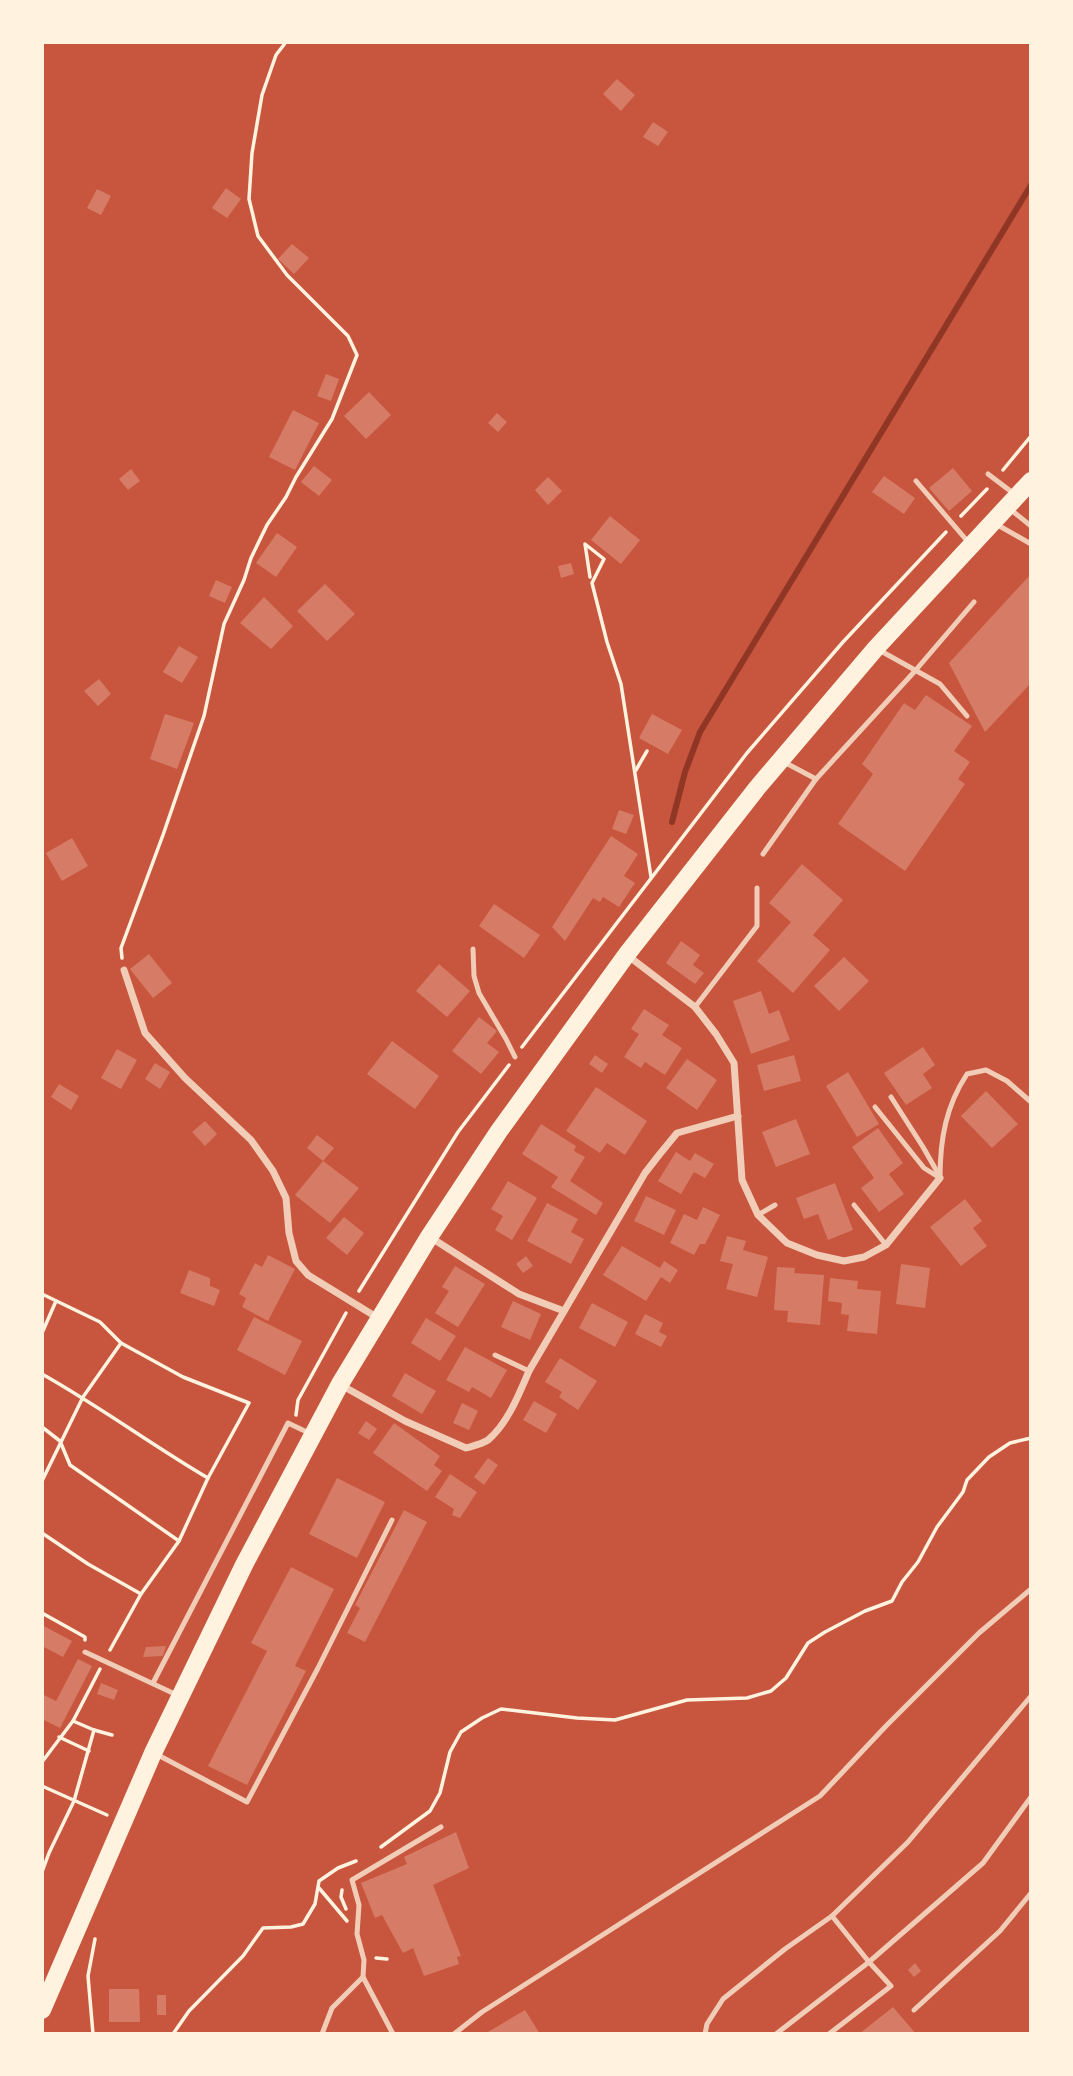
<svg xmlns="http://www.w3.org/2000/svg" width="1073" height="2076" viewBox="0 0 1073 2076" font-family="'Fira Sans Condensed',sans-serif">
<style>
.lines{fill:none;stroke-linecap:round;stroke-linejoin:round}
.stream{stroke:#8f3625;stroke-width:6}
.building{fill:#d67c66}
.path{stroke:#fff3e0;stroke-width:3.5}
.service{stroke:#f1ccb7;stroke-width:5}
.minor{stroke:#f1ccb7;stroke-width:7}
.primary{stroke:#fff3e0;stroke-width:18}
</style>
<rect width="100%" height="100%" fill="#c8553d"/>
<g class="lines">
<!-- stream -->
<polyline class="stream" points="672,822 685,772 700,732 1031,185"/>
</g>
<!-- building -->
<g class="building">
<polygon points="617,79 635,95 621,111 603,94"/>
<polygon points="653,122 668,132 658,146 643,137"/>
<polygon points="226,188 241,199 227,218 212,208"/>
<polygon points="97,189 111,196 101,215 87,208"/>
<polygon points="292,244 309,258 294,274 278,259"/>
<polygon points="326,374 339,379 331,401 317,396"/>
<polygon points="369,392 391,415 366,439 344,416"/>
<polygon points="293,410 319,423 295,470 269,457"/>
<polygon points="497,413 507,422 498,432 488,423"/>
<polygon points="314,466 332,480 319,496 301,482"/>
<polygon points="953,468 972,491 949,511 929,488"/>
<polygon points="131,469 140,481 128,490 119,479"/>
<polygon points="884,476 915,498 904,514 872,492"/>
<polygon points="548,477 562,491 548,505 535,490"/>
<polygon points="610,516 640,540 621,564 591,540"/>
<polygon points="277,533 297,547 276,577 256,563"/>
<polygon points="571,563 574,574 561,578 558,566"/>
<polygon points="1031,574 1031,683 985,732 949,663"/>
<polygon points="216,580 232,587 225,603 209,596"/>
<polygon points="325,584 355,614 327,641 297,611"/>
<polygon points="264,597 293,626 271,649 240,623"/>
<polygon points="179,646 198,657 182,683 163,672"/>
<polygon points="99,679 111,694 98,706 84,691"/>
<polygon points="926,695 972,726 954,751 970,762 958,779 965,784 905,871 838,824 873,774 862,764 904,703 915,710"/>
<polygon points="165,714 194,723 177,769 150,759"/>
<polygon points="652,714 682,730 668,754 639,738"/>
<polygon points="619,810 634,815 626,834 612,829"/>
<polygon points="611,836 638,854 624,876 635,883 619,907 603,897 600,902 593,898 565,941 552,927"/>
<polygon points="72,838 88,866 62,881 46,853"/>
<polygon points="802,864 843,900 813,935 830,950 793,993 757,961 791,922 769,903"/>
<polygon points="494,904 540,935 524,958 479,926"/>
<polygon points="681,941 700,955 693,965 704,973 695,984 666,963"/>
<polygon points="149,954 172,983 153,998 130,969"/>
<polygon points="844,957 869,981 839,1011 814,986"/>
<polygon points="439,964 470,991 447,1017 416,991"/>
<polygon points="761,991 769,1014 779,1010 790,1040 751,1054 733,1001"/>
<polygon points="644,1009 669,1025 662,1035 682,1048 665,1075 645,1062 641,1068 624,1057 639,1034 631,1029"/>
<polygon points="479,1017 497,1031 487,1043 499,1052 481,1074 452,1051"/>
<polygon points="392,1041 439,1076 415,1109 367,1074"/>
<polygon points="923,1047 935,1065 923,1074 932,1088 906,1105 884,1073"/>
<polygon points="117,1049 137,1060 121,1089 101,1078"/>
<polygon points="595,1055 608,1064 602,1073 589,1064"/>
<polygon points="794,1055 801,1081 764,1091 757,1065"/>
<polygon points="687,1059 717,1080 697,1110 666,1088"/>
<polygon points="155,1063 170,1072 160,1089 145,1079"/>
<polygon points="848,1072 879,1124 857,1137 826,1086"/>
<polygon points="59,1084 79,1096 71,1110 51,1097"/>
<polygon points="596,1087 647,1121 625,1155 607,1143 600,1153 566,1131"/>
<polygon points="986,1091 1018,1124 992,1148 961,1116"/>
<polygon points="796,1119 810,1154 776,1167 762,1132"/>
<polygon points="205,1121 217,1134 205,1146 192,1132"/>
<polygon points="541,1124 576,1146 574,1151 585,1157 570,1181 603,1203 596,1215 551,1187 558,1177 522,1154"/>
<polygon points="878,1128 903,1163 889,1174 904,1194 879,1212 861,1188 874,1178 852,1147"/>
<polygon points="317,1135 334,1148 323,1161 359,1188 330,1223 295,1195 323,1161 307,1148"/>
<polygon points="676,1152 690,1161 695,1153 714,1164 705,1178 694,1172 681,1194 658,1181"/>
<polygon points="508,1181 537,1198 512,1240 495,1230 503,1216 491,1209"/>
<polygon points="835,1183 853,1230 828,1240 818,1214 804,1219 796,1198"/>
<polygon points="646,1196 676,1210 664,1235 634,1221"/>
<polygon points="965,1199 982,1221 973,1228 987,1246 961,1266 930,1227"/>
<polygon points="547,1203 578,1219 571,1232 584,1239 571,1264 527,1241"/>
<polygon points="703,1207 720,1215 705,1244 700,1244 694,1255 670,1243 684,1214 697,1220"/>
<polygon points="344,1217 364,1233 347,1255 326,1238"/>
<polygon points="727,1236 746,1241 743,1250 768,1257 757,1297 726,1289 733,1264 720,1261"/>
<polygon points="622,1246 660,1268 664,1261 678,1270 670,1283 661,1277 646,1301 603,1275"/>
<polygon points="268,1255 295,1269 268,1321 242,1307 246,1298 239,1294 255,1263 262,1267"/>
<polygon points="526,1256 533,1266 523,1273 516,1264"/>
<polygon points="901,1264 930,1268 925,1308 896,1304"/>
<polygon points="455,1266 485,1284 458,1327 435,1313 449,1291 442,1287"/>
<polygon points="777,1267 795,1268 794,1273 824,1275 820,1325 787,1322 788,1311 774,1310"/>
<polygon points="189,1270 210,1278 210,1286 220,1290 214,1306 180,1293"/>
<polygon points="830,1278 858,1281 857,1289 881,1291 877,1334 847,1331 849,1315 841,1314 842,1303 828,1301"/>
<polygon points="513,1301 541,1314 530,1340 501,1327"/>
<polygon points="592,1303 628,1322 615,1347 579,1328"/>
<polygon points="645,1314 663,1323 659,1332 667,1336 661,1347 635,1334"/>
<polygon points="254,1317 302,1341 285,1375 237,1350"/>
<polygon points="426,1318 456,1336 440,1361 411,1343"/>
<polygon points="465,1347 507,1370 491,1398 472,1387 469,1392 446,1380"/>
<polygon points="560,1358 597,1381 578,1410 559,1397 562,1392 545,1382"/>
<polygon points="405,1373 436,1391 422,1414 392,1396"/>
<polygon points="534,1401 557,1414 546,1433 523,1420"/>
<polygon points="462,1403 478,1411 469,1430 453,1423"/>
<polygon points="366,1421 377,1429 369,1440 358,1433"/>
<polygon points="394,1423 440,1456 434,1465 442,1471 427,1491 373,1453"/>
<polygon points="488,1458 498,1465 484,1485 474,1477"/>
<polygon points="450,1474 477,1492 460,1518 452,1515 454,1509 435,1497"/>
<polygon points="337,1478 385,1502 357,1558 309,1534"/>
<polygon points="404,1510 427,1522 365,1642 347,1633 360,1608 355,1605"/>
<polygon points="291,1567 334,1589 295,1666 306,1671 247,1785 208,1766 267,1651 251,1643"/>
<polygon points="42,1625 72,1641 63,1657 42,1646"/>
<polygon points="166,1646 163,1656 143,1657 146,1647"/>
<polygon points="78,1659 92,1666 60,1728 42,1719 42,1694 56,1701"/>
<polygon points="101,1683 118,1690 114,1700 97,1694"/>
<polygon points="456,1832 469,1868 433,1885 461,1956 457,1957 459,1964 424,1976 413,1948 403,1953 382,1915 375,1918 361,1883 407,1864 404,1857"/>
<polygon points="915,1963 921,1971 914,1977 908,1970"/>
<polygon points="109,1989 139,1989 140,2022 109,2022"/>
<rect x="157" y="1995" width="9" height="20"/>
<polygon points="893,2007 916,2034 859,2034 883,2015"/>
<polygon points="525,2010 540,2034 489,2034 488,2032"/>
</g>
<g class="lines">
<!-- path -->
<g class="path">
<polyline points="1003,470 1031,436"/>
<polyline points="961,516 987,489"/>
<polyline points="590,577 585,544 604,559 592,583 607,642 621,684 651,877"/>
<polyline points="636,770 647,751"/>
<polyline points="122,958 121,948 163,835 204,716 224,624 244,580 251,558 267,525 286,497 296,477 332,419 357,355 348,336 287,275 258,236 249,199 252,153 262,95 276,55 286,42"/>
<polyline points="522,1047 747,753 843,642 946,532"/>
<polyline points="359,1291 458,1132 509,1065"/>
<polyline points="42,1294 100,1322 121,1343 183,1377 249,1403 208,1478 179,1541 141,1594 110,1650"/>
<polyline points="42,1333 56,1301"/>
<path d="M 42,1374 C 99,1406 152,1445 208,1478"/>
<polyline points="296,1415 298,1400 346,1313"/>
<polyline points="42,1427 60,1441 70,1465 179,1541"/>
<polyline points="42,1481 83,1397 121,1343"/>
<polyline points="42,1533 88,1564 141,1594"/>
<polyline points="42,1613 85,1637 85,1640"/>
<polyline points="73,1721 94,1730 112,1735"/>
<polyline points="59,1737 89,1751"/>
<polyline points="42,1762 73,1721 100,1669"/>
<polyline points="42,1786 107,1815"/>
<polyline points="381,1847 430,1811 440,1793 450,1752 461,1732 482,1718 501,1709 577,1718 615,1720 687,1700 747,1698 771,1691 786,1678 808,1643 825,1632 865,1611 892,1601 902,1582 918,1562 937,1527 963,1492 967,1480 989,1457 1010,1443 1031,1438"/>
<polyline points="42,1872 49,1853 74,1801 94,1730"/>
<polyline points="319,1888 347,1921"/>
<polyline points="342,1890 341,1897 346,1909"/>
<polyline points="376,1958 387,1959"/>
<polyline points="93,2034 88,1976 95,1939"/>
<polyline points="173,2034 189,2011 243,1956 263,1928 291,1927 303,1924 315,1904 319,1881 338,1868 356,1861"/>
</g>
<!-- service -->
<g class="service">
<polyline points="988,474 1013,493"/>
<polyline points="916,481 969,543"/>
<polyline points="1010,509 1031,526"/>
<polyline points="996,524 1031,544"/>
<polyline points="879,650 940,684 967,716"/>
<polyline points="784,762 816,779"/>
<polyline points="763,854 816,779 915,671 974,602"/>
<polyline points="473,949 474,976 479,993 506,1039 515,1057"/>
<polyline points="695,1007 757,926 757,888"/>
<polyline points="891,1097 923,1147 939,1175"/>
<polyline points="875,1107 924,1168 940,1178"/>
<path d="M 940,1178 C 940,1139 946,1106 967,1074 L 986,1070 L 1007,1081 L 1031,1102"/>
<polyline points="854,1205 886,1245"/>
<polyline points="758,1215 775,1205"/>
<polyline points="495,1355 529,1371"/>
<polyline points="85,1652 177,1695"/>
<polyline points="153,1683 288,1423 311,1434"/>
<polyline points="156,1754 247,1802 318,1668 392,1520"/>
<polyline points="914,2010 1000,1931 1031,1893"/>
<polyline points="322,2034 332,2008 363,1977"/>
<polyline points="393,2034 363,1977 364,1960 357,1934 359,1905 352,1880 441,1827"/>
<polyline points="454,2034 482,2012 820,1796 886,1726 979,1633 1031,1589"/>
<polyline points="705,2034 707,2024 723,1999 785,1949 832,1916 908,1842 1031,1696"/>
<polyline points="776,2034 869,1962 983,1863 1031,1797"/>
<polyline points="829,2034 891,1986 869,1962 832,1916"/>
</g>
<!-- minor -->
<g class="minor">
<polyline points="627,955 695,1007 716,1034 734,1063 742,1180 758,1215 787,1243 817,1255 844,1261 864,1257 886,1245 940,1178"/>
<polyline points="124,970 145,1033 185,1078 251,1140 273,1171 286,1198 289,1233 296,1261 308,1275 378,1318"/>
<polyline points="430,1237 519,1294 564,1311"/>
<path d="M 341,1385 L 405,1421 L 466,1448 C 473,1446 482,1444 488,1440 C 508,1423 519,1394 529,1371 L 645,1173 L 659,1155 L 677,1133 L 738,1116"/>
</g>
<!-- primary -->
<polyline class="primary" points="42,2010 153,1753 244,1565 340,1384 429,1237 499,1131 627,954 757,788 876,648 1031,481"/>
</g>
<!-- border -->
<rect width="1073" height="2076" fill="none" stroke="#fff3e0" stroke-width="88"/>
</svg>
